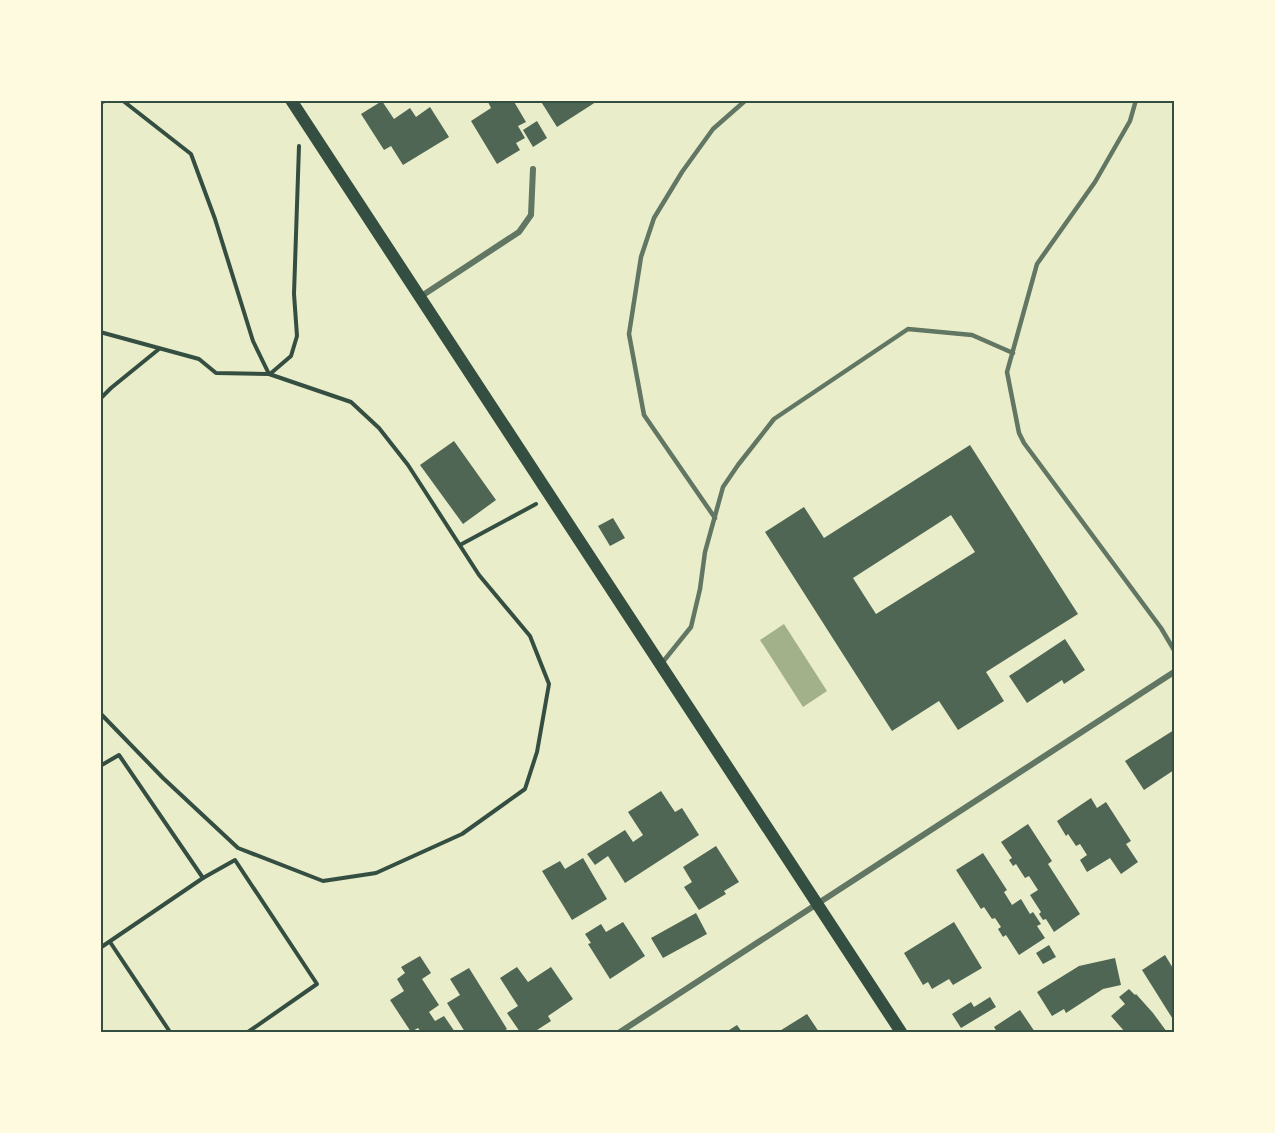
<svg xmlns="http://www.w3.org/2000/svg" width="1275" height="1133" viewBox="0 0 1275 1133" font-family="'Archivo Narrow',sans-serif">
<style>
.water{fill:#a3b18a}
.building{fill:#4f6655;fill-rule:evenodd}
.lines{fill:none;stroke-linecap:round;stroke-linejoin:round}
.path{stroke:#344e41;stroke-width:4}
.service{stroke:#617663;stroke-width:4.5}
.minor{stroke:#617663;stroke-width:6}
.secondary{stroke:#344e41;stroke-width:12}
.neatline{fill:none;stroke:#344e41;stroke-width:2}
</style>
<rect width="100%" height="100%" fill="#e9edc9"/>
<!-- water -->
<polygon class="water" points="784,624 827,691 803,707 760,640"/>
<!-- building -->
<g class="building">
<polygon points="487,100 513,100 526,122 518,126 525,138 516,143 520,150 497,164 471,121 491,108"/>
<polygon points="540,100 599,100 557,127"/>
<polygon points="382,101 394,119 410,108 416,117 430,107 449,137 403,165 391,146 384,150 361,114"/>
<polygon points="537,121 547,138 533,147 523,130"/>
<polygon points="454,441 496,500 463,524 420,465"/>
<path d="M 970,445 L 1078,614 L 986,672 L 1004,701 L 958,730 L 939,701 L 892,731 L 765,532 L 804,507 L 824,538 ZM 951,515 L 975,552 L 876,614 L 853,578 Z"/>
<polygon points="613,518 625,538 610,546 598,526"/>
<polygon points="1065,639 1085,670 1064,684 1062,680 1027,703 1009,676"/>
<polygon points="1174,730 1174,770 1144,790 1125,761"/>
<polygon points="661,791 675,812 682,808 699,835 625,883 608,856 595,865 587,854 625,830 633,842 643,835 628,812"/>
<polygon points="1091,798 1097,808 1106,802 1131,841 1126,844 1138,862 1121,874 1110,858 1087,872 1080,860 1087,855 1080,844 1076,846 1068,834 1066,836 1057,821"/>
<polygon points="1028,824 1052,861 1048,864 1080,914 1054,932 1046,919 1043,920 1039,914 1041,912 1030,895 1038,890 1029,876 1025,878 1016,864 1013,866 1009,860 1012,858 1001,842"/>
<polygon points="716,846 739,882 724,891 726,894 699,910 684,887 692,882 683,867"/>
<polygon points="983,853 1007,890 1004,892 1012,905 1021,899 1030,914 1033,912 1041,924 1037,926 1045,938 1019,955 1006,935 1003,937 998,929 1001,927 995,918 992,919 984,907 981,909 956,870"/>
<polygon points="583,858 607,899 572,920 542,871 560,861 565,869"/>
<polygon points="696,913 707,934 663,958 651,938"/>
<polygon points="623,922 645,956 610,979 588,944 591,943 585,934 601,924 606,932"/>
<polygon points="954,922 982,968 953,985 949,979 932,989 928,982 923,985 904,953"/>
<polygon points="1049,945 1056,957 1043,964 1036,953"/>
<polygon points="1165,955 1174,970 1174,1021 1142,970"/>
<polygon points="420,956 431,973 422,979 439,1005 429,1012 435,1021 444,1016 455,1032 421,1032 418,1028 411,1032 390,1000 404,991 397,979 405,973 401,967"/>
<polygon points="1115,958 1121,985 1103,989 1066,1013 1064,1009 1052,1016 1037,992 1079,966"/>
<polygon points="517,967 528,982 551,967 573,999 548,1016 551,1021 534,1032 520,1032 507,1013 518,1006 500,978"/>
<polygon points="469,968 507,1029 502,1032 465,1032 447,1003 460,995 450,979"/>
<polygon points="1129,989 1135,995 1136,994 1153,1013 1167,1032 1125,1032 1111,1016 1125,1004 1119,997"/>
<polygon points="990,997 996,1007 961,1028 952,1014 971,1002 974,1007"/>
<polygon points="1020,1010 1035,1032 997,1032 994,1027"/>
<polygon points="807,1014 819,1032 778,1032"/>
<polygon points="737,1025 742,1032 726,1032"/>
</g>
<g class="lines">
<!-- path -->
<g class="path">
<polyline points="122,100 191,154 215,219 253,341 269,374"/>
<polyline points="100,103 107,100"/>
<polyline points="100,332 199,359 216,373 269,374 351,402 379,428 408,465 479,575 530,636 549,684 537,752 525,789 462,834 376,873 323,881 238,848 163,778 100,713"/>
<polyline points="270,374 291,356 297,336 294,294 299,146"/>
<polyline points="100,399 111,388 159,349"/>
<polyline points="460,545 536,504"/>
<polyline points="100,766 119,755 203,878"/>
<polyline points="110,942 170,1032"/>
<polyline points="100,948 203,878 235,860 317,984 248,1032"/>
</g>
<!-- service -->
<g class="service">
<polyline points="1136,100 1130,121 1095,182 1037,264 1007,372 1019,433 1024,443 1161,628 1174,650"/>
<polyline points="715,518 644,415 629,334 641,257 654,218 682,172 713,129 746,100"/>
<polyline points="662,663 691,627 700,589 705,552 723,487 738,465 774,419 908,329 972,335 1013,353"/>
</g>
<!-- minor -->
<g class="minor">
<polyline points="420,297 519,232 531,215 533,169"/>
<polyline points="620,1032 1174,672"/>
</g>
<!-- secondary -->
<polyline class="secondary" points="291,100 901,1032"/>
</g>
<!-- border -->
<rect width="1275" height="1133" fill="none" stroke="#fefae0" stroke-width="204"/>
<rect x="102" y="102" width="1071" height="929" class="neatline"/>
</svg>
